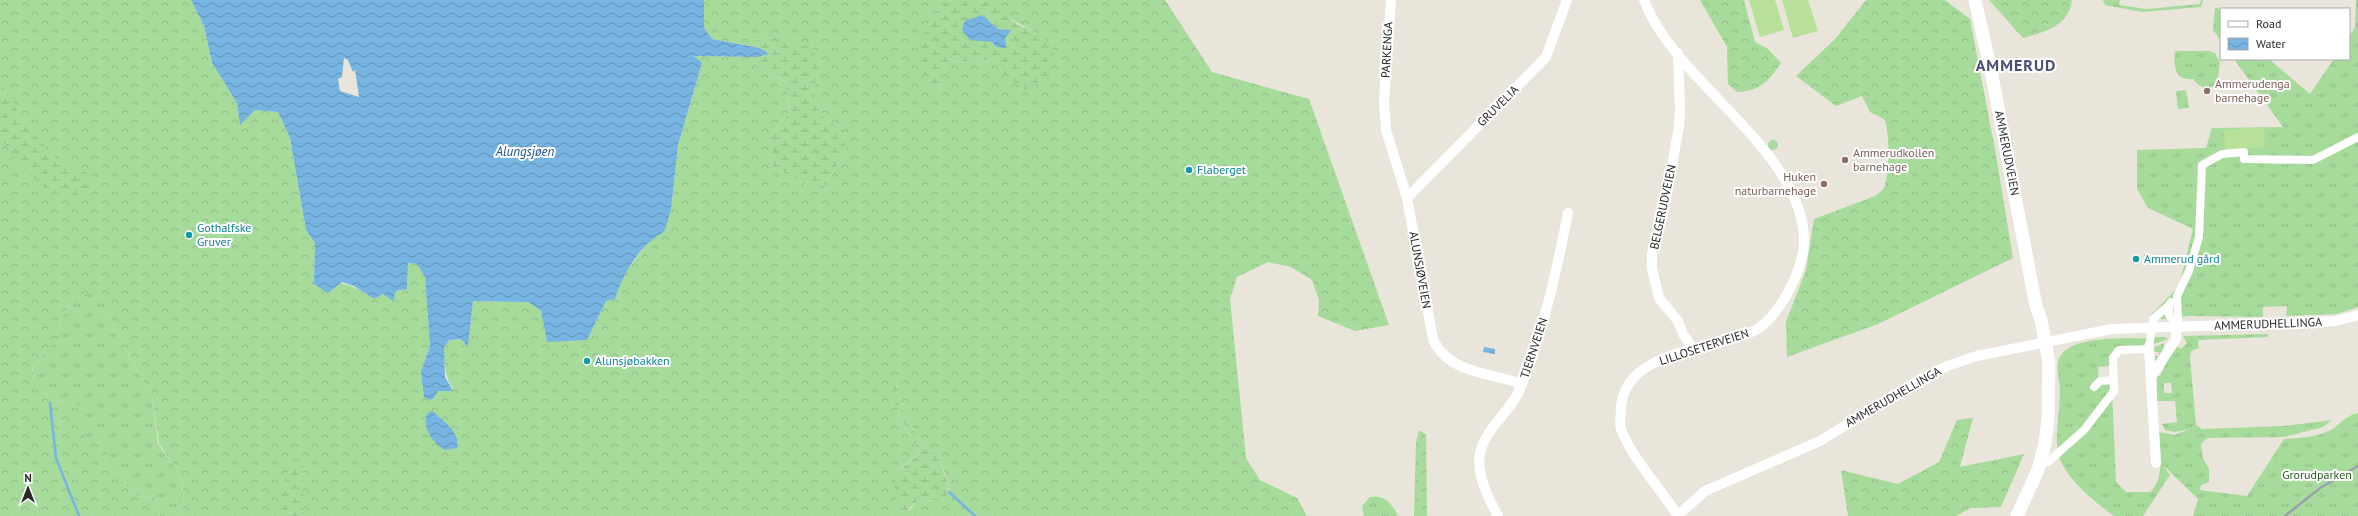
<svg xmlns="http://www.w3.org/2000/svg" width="2358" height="516" viewBox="0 0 2358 516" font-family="'PT Sans',sans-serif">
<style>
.grass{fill:url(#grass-tufts);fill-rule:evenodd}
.forest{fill:url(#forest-crowns);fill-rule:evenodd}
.wetland{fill:url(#wetland-marsh);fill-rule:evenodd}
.pitch{fill:#b7e198}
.water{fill:url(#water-waves);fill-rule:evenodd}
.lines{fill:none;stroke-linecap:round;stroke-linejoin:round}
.stream{stroke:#76b4e2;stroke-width:2.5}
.pedestrian{stroke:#fff;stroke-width:8}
.minor{stroke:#fff;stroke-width:10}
.tertiary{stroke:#fff;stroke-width:13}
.rail{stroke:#9e9eb0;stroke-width:2.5}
.education-dot{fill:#8d6e63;stroke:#fff;stroke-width:1.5}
.culture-dot{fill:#0f9aa8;stroke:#fff;stroke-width:1.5}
.labels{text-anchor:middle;stroke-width:4;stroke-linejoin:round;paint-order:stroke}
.street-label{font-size:12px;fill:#282828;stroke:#fff}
.education-label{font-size:12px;fill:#785e54;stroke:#fff;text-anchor:start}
.culture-label{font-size:12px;fill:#0d838f;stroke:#fff;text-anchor:start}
.park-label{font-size:12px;fill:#235c20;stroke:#fff}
.water-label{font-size:13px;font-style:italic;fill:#1a528a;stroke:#fff}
.district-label{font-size:16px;font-weight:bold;letter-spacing:1px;fill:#4d4e73;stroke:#fff}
</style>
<defs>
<pattern id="grass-tufts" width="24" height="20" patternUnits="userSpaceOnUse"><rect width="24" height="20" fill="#a7db9c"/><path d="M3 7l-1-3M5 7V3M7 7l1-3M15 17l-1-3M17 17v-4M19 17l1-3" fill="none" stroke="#90bc86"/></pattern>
<pattern id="forest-crowns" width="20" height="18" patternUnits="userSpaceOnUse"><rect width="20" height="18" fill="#a7db9c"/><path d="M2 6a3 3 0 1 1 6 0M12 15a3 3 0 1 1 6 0" fill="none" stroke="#90bc86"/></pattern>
<pattern id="wetland-marsh" width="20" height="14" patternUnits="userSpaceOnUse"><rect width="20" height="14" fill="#a7db9c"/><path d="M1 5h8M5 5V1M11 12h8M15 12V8" fill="none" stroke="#90bc86"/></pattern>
<pattern id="water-waves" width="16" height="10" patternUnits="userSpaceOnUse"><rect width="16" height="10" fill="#76b4e2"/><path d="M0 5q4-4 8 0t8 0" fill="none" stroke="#6192b7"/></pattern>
</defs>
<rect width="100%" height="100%" fill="#e9e5da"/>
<!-- grass -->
<g class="grass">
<polygon points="2103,0 2120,0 2119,5 2147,9 2200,4 2201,0 2203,0 2201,7 2142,12 2105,5"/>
<polygon points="2356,0 2358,0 2358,307 2337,314 2286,316 2287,306 2263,307 2263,317 2189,316 2163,319 2150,316 2179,286 2193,229 2148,208 2137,189 2137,150 2206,148 2212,128 2283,127 2234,59 2269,59 2310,94 2334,59 2349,59 2349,36 2355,28"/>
<polygon points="2215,7 2221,10 2221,41 2213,30"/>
<path d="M 2175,51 L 2209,51 L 2215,53 L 2220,63 L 2217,85 C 2208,90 2199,88 2193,79 C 2175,81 2173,66 2175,51 Z"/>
<polygon points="2186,90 2189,108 2178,109 2176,91"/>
<circle cx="1773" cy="145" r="5"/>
<polygon points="84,293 94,293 104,300 114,327 152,397 158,444 176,468 182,484 184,499 181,516 160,516 155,498 131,495 123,477 105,464 107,453 90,443 83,433 70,402 51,401 35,383 32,368 40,360 44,350 61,340 61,330 58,322 66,312 74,295"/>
<path d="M 2268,334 L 2268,337 L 2198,340 L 2199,348 L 2191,351 L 2190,357 L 2196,425 L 2202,429 L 2283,426 L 2332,420 L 2323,427 L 2284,437 L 2207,438 L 2201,444 L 2203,458 L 2209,469 L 2209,482 L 2201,485 L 2200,490 L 2247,496 L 2284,439 C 2299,438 2318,437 2331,430 C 2341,424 2346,415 2358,413 L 2358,516 L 2193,516 L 2198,499 L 2163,465 L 2170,475 L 2143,516 L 2114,516 C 2094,501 2057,473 2057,445 C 2056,427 2060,409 2060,390 C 2060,380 2054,364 2061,355 C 2075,335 2126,339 2148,338 L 2142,347 L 2121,349 L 2110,366 L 2098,367 L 2099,380 L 2110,379 L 2112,390 L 2116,482 L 2126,492 L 2150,492 C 2165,479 2160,450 2159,432 L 2174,435 L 2190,429 L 2175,432 L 2165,430 L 2162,424 L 2177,422 L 2175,401 L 2157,401 L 2157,376 L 2160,376 L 2175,345 L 2181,349 L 2187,343 L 2183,336 ZM 2164,383 L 2171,383 L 2172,393 L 2164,393 Z"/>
<polygon points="2153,337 2165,337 2168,339 2151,345"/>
<polygon points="2164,343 2163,351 2155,363 2155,356 2159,356 2159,352 2151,352 2151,349"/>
<path d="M 1370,497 C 1383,494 1393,504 1398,516 L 1364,516 L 1362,506 Z"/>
</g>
<!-- forest -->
<g class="forest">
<path d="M 0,0 L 191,0 L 204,26 L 212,63 L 237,103 L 240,124 L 255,110 L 278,112 L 290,138 L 306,230 L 315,243 L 314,284 C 345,282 348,282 374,299 L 383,294 L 407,289 L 408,263 L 417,264 L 425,277 L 430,346 L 421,372 L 424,397 L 434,398 L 438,391 L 450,391 L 453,388 C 446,383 443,357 444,348 C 445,346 448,342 449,340 L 461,339 L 468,347 L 473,301 L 528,302 L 541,311 L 547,341 L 587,340 L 606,301 L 615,299 L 621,279 L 671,210 L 678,145 L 702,63 L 693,56 L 756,57 L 755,67 L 784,81 L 791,110 L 770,136 L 773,167 L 821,192 L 846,151 L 845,129 L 824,119 L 813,91 L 817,73 L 782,36 L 756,40 L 756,47 L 712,39 L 704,28 L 704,0 L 949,0 L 930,16 L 938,94 L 946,62 L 995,60 L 1003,74 L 1033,30 C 1013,23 998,9 978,0 L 1165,0 L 1212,72 L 1309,99 L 1389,325 L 1355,331 L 1318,316 L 1319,300 L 1312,280 L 1291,267 L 1268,262 L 1237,277 L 1230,299 L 1246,458 L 1260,480 L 1297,498 L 1307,516 L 181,516 L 184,499 L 182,484 L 176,468 L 159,444 L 152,397 L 114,327 L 104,300 L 94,293 L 74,295 L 66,312 L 58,322 L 61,330 L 61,340 L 44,350 L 40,360 L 32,368 L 35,383 L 51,401 L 70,402 L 85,408 L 79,421 L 83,433 L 90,443 L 103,443 L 107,453 L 105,464 L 123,477 L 131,495 L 155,498 L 160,516 L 0,516 ZM 896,381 L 903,410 L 924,449 L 938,453 C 941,467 949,478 949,492 L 931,501 L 917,501 L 908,511 L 895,485 L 901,468 L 919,453 L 898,412 Z"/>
<path d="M 1700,0 L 1744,0 L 1755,42 L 1768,49 L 1781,63 C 1769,81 1760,91 1737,92 L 1728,84 L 1727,47 Z"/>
<path d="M 1866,0 L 1945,0 L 1970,19 L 1996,155 L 2013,258 L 1878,324 L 1787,357 L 1786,322 L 1806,270 L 1814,219 L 1875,196 C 1881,192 1885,188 1886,181 C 1889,170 1890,129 1884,119 L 1870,112 L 1862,96 L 1836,106 L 1796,76 L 1835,39 Z"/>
<path d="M 1989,0 L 2072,0 C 2069,26 2045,32 2023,38 Z"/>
<polygon points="1973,418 1960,467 2024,454 2001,507 1971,508 1956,516 1848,516 1841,470 1898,484 1939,462 1957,420"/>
<polygon points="1419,430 1426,435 1427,516 1414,516 1416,442"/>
</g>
<!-- wetland -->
<g class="wetland">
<path d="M 949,0 L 978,0 L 996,8 L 1018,25 L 1033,30 L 1053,45 L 1053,74 L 1025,90 L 1003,74 L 995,60 L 946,62 L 938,94 L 924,77 L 919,49 L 930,16 ZM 982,15 L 998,29 L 1012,30 L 996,47 L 992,42 Z"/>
<polygon points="782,36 814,49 817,73 813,91 824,119 845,129 846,151 821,192 773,167 770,136 791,110 784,81 755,67 756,57 768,54 760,48 756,47 756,40"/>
<polygon points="0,82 25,123 54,157 86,172 95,189 82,199 47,190 20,166 0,137"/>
<path d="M 894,380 L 896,381 L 903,410 L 924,449 L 938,453 C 944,483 967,501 917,501 L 902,515 C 896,501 889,480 902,468 C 908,462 914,459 919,453 L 898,412 L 891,383 Z"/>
<polygon points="446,457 449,457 453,464 454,474 451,474 447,466"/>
<path d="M 302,459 L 304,516 L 280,516 C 279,494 284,479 293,460 Z"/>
</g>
<!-- pitch -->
<g class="pitch">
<polygon points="1749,0 1775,0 1784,30 1760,37"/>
<polygon points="1782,0 1808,0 1818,31 1793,38"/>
<polygon points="2264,127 2265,147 2225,150 2224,130"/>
</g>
<!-- water -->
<g class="water">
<path d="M 191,0 L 704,0 L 704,28 L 712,39 L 760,48 L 769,54 L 757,57 L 694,56 L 702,63 L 678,145 L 671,210 L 664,232 C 640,244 623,274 615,299 L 606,301 L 587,340 L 547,342 L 541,311 L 528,302 L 473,301 L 468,347 L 461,339 L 449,340 L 444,348 L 445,377 L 453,391 L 438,391 L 434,398 L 430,400 L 424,397 L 421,372 L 430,346 L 425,277 L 417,264 L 408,263 L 407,289 L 396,291 L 393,301 L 383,294 L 374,299 L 354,286 L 342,282 L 328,293 L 314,284 L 315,243 L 306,230 L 290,138 L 278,112 L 255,110 L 240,125 L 237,103 L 212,63 L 204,26 ZM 344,58 L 348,60 L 353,72 L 355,70 L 359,97 L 340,91 L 338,79 L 342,77 Z"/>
<polygon points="982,15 998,29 1012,30 1005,38 1006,48 996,47 992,42 970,40 962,30 965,21"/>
<polygon points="1484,347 1495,349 1495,354 1483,352"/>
<path d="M 432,411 C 442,420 461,432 457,448 L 445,450 C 433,443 422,428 427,414 Z"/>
</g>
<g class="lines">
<!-- stream -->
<g class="stream">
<polyline points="50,403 56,458 79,516"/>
<polyline points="949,492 975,516"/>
</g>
<!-- pedestrian -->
<g class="pedestrian">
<polyline points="2171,302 2169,305 2169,315 2175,322"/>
<polyline points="2178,322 2177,296 2189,271 2199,237 2202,165 2222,154 2244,152 2244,159 2313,160 2358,137"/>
<polyline points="2094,387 2100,381 2114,380"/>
<polyline points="2040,463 2048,462 2084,430 2114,391 2113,358 2119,350 2149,349 2153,319 2169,305"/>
</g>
<!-- minor -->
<g class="minor">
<path d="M 1391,0 L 1384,101 L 1386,130 L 1407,198 L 1433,339 C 1447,373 1491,373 1522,384"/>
<path d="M 1644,0 C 1675,83 1800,147 1804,238 C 1805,267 1782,311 1759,328 C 1754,332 1748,333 1743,335 C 1702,351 1624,353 1621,408 C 1621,415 1619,423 1621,429 C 1631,457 1661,489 1678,516"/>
<polyline points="1678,53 1680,110 1679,126 1664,211 1652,254 1652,268 1659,298 1678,321 1683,334 1694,350"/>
<polyline points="1407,198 1546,57 1567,0"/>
<polyline points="2149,349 2156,463"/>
<polyline points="2151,377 2176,339 2176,327"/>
<path d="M 1498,516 C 1488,497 1476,475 1480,453 C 1486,427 1510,413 1520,389 C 1543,332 1556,274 1568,213"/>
<polyline points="1677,516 1705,491 1820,441 1924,377 1947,366 1977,356 2112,329 2315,322 2335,321 2358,315"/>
</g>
<!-- tertiary -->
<polyline class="tertiary" points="1975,0 1991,71 2036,306 2041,320 2049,362 2048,419 2045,444 2038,470 2017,516"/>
<!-- rail -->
<polyline class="rail" points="2285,516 2320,488 2358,466"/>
</g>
<!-- markers -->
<g class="education-dot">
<circle cx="2207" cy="91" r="4"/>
<circle cx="1845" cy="160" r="4"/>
<circle cx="1824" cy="184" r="4"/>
</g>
<g class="culture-dot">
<circle cx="1189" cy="170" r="4"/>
<circle cx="189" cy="235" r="4"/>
<circle cx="2136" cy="259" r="4"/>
<circle cx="587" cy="361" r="4"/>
</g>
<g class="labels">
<!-- street labels -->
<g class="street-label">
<text transform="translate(1387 50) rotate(-87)" y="4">PARKENGA</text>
<text transform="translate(1498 106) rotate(-45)" y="4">GRUVELIA</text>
<text transform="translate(2007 153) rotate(79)" y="4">AMMERUDVEIEN</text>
<text transform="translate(1663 207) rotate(-78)" y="4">BELGERUDVEIEN</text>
<text transform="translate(1420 270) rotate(80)" y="4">ALUNSJØVEIEN</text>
<text transform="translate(2268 324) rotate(-2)" y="4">AMMERUDHELLINGA</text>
<text transform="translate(1704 347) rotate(-18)" y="4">LILLOSETERVEIEN</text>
<text transform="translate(1534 348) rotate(-72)" y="4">TJERNVEIEN</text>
<text transform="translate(1893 397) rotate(-30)" y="4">AMMERUDHELLINGA</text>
</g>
<!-- education labels -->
<g class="education-label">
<text x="2215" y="88">Ammerudenga<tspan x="2215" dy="14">barnehage</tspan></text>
<text x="1853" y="157">Ammerudkollen<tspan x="1853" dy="14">barnehage</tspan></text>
<text x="1816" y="181" text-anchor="end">Huken<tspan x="1816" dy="14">naturbarnehage</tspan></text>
</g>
<!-- culture labels -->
<g class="culture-label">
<text x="1197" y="174">Flaberget</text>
<text x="197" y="232">Gothalfske<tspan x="197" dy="14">Gruver</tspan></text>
<text x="2144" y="263">Ammerud gård</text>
<text x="595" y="365">Alunsjøbakken</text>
</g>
<!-- park labels -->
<g class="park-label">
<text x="2317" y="479">Grorudparken</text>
</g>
<!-- water labels -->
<g class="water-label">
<text x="525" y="156">Alungsjøen</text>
</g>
<!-- district labels -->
<g class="district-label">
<text x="2016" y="71">AMMERUD</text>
</g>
</g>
<!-- legend -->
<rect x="2220" y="8" width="130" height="52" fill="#ffffff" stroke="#a9a9a9"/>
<rect x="2228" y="21" width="20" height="6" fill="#ffffff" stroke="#a9a9a9"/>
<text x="2256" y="28" font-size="12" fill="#282828">Road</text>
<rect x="2228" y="38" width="20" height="12" fill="url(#water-waves)" stroke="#a9a9a9"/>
<text x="2256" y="48" font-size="12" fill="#282828">Water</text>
<!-- north arrow -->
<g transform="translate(28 488)" stroke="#ffffff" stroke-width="3" paint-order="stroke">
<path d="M0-3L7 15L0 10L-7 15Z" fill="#282828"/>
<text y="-6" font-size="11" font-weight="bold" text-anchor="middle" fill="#282828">N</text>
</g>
</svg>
